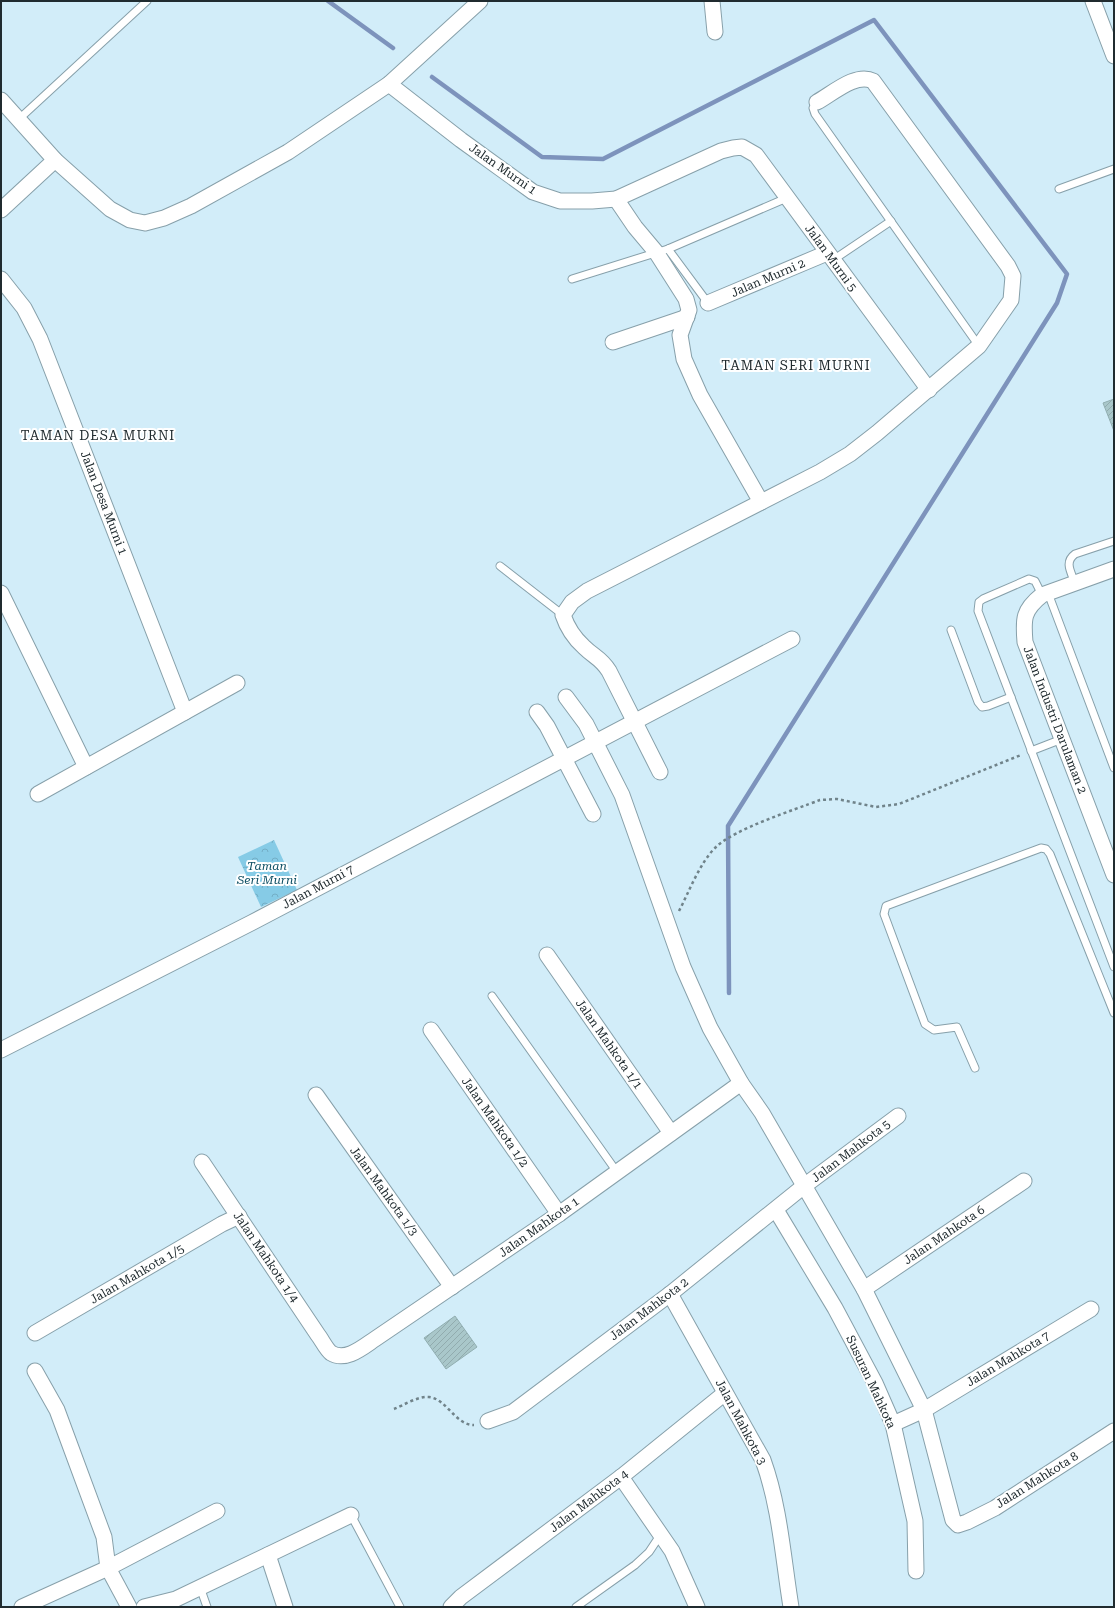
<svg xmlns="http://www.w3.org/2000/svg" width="1115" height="1608" viewBox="0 0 1115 1608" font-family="'Roboto Serif',serif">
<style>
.park{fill:url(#park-crowns)}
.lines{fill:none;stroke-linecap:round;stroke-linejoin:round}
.stream{stroke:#7d93bc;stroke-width:4.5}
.building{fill:url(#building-hatch);stroke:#91aeb1}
.lane-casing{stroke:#87a0aa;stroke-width:9}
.street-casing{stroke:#87a0aa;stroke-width:17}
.path{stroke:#70838a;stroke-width:2.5;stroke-dasharray:3 3;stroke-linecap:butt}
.lane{stroke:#fff;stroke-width:7}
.street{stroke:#fff;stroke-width:15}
.labels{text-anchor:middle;stroke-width:4;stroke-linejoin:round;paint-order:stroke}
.street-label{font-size:12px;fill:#202b2f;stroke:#fff}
.park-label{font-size:12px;font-style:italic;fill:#0c4e63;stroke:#fff}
.neighbourhood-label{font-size:13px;letter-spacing:1px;fill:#202b2f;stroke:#fff}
</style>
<defs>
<pattern id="park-crowns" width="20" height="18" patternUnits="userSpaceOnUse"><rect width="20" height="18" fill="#86cbe6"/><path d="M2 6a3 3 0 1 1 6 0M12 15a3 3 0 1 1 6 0" fill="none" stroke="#73aec6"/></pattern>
<pattern id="building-hatch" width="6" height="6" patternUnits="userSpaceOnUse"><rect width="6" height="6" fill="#a9c7ca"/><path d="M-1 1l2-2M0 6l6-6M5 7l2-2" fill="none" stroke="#91abae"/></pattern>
</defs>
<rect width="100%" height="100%" fill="#d2edf9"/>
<!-- park -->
<polygon class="park" points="274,840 297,890 261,907 238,857"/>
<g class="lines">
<!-- stream -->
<g class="stream">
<polyline points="328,1 393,48"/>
<polyline points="432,77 542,157 603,159 874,20 1067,274 1057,303 728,826 729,993"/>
</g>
</g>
<!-- building -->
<g class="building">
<polygon points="1114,399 1114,431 1103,403"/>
<polygon points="455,1316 477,1347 446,1369 424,1338"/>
</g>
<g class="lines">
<!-- lane casing -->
<g class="lane-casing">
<g id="lane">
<polyline points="817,102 813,108 815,114 979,346"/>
<polyline points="19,119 147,1"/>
<polyline points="1059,189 1114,169"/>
<polyline points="668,249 708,303"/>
<polyline points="833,260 891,221"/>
<polyline points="572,279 668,249 789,197"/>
<polyline points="500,566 563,615"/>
<path d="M 1075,583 C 1071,572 1064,562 1075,554 L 1114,541"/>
<polyline points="1048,593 1114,768"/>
<polyline points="1042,595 1035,581 1029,579 983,599 979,602 978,611 1114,967"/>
<polyline points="951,630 978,702 982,707 988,706 1011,697"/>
<polyline points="1031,751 1062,739"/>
<polyline points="492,996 617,1172"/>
<polyline points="975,1068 957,1027 934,1030 925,1024 884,914 886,906 1041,848 1046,849 1050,854 1114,1013"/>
<polyline points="351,1515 400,1607"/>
<polyline points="200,1587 207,1607"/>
<polyline points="576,1607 635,1565 649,1552 661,1534"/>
</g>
</g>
<!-- street casing -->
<g class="street-casing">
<g id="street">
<polyline points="712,1 715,32"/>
<polyline points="1093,1 1114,56"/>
<polyline points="389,84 461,140 533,192 560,201 592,201 616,199 721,151 733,148 742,147 756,155 929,390"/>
<polyline points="1,100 55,160 110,209 130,220 145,223 164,218 191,206 288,152 389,84 480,1"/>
<polyline points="616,199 635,227 656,252 686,299 689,310 680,335 684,359 700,395 761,502"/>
<polyline points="1,210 55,160"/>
<polyline points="1,279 24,308 40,339 185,712"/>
<polyline points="708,303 827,253"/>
<polyline points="613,342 687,317"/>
<path d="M 1114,569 L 1042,595 C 1023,610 1023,619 1025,642 L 1114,875"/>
<polyline points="1,593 86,767"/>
<polyline points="566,697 586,724 622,795 683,967 710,1028 741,1083 762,1113 864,1289 924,1410 953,1520 958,1525 967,1522 995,1508 1114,1431"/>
<polyline points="537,712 547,726 593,814"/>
<path d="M 660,772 L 609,671 C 601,658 594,657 584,647 C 574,638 567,627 563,615 L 572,602 L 587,591 L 820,472 L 850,454 L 877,433 L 979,346 L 1011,300 L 1013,276 L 1008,266 L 873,81 C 856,72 832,94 817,102"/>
<polyline points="38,794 237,683"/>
<polyline points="547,955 671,1133"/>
<polyline points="431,1030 559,1214"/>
<polyline points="1,1050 251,923 792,639"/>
<polyline points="316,1095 452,1287"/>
<path d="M 202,1162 L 318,1335 C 322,1340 326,1349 331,1353 C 346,1362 363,1347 375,1339 L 559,1214 L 741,1083"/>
<polyline points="776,1210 835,1308 875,1383 893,1424 915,1521 916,1571"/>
<polyline points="864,1289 1024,1181"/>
<path d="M 670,1294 L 763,1460 C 780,1507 783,1558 791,1607"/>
<polyline points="35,1333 222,1224 239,1216"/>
<polyline points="35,1371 57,1410 104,1537 108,1568 129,1607"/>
<polyline points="488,1421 513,1412 670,1294 804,1186 898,1116"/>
<polyline points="893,1424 924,1410 1091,1309"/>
<polyline points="621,1477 672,1551 697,1607"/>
<polyline points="268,1555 285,1607"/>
<polyline points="22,1607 108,1568 217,1511"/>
<polyline points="144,1607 176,1599 351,1515"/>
<polyline points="451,1607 461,1597 621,1477 725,1393"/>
</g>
</g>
<!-- path -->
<g class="path">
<path d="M 679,911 C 689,892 700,862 716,847 C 734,829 794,810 820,800 L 837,799 L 876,807 L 899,804 L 1021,755"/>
<path d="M 394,1409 C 404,1405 418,1396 429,1397 C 447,1399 455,1425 474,1425"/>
</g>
<!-- lane -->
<use href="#lane" class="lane"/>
<!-- street -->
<use href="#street" class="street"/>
</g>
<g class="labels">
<!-- street labels -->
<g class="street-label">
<text transform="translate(503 169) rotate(35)" y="4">Jalan Murni 1</text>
<text transform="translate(831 258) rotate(54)" y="4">Jalan Murni 5</text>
<text transform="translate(768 278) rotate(-23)" y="4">Jalan Murni 2</text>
<text transform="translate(104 503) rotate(69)" y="4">Jalan Desa Murni 1</text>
<text transform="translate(1055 720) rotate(69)" y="4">Jalan Industri Darulaman 2</text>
<text transform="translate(318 887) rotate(-28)" y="4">Jalan Murni 7</text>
<text transform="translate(609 1044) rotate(55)" y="4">Jalan Mahkota 1/1</text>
<text transform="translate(495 1122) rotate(55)" y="4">Jalan Mahkota 1/2</text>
<text transform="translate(851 1151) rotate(-37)" y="4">Jalan Mahkota 5</text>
<text transform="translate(384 1191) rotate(54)" y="4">Jalan Mahkota 1/3</text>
<text transform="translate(539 1227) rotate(-35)" y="4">Jalan Mahkota 1</text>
<text transform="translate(944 1235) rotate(-34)" y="4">Jalan Mahkota 6</text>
<text transform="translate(266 1257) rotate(56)" y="4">Jalan Mahkota 1/4</text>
<text transform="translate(137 1274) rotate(-30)" y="4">Jalan Mahkota 1/5</text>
<text transform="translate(649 1309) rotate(-37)" y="4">Jalan Mahkota 2</text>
<text transform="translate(1008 1359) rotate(-31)" y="4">Jalan Mahkota 7</text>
<text transform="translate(871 1382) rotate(65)" y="4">Susuran Mahkota</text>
<text transform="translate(741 1422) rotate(62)" y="4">Jalan Mahkota 3</text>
<text transform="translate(1037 1480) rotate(-32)" y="4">Jalan Mahkota 8</text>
<text transform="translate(589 1501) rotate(-37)" y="4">Jalan Mahkota 4</text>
</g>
<!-- park labels -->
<g class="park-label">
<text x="267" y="870">Taman<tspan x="267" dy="14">Seri Murni</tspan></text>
</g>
<!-- neighbourhood labels -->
<g class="neighbourhood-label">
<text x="796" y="370">TAMAN SERI MURNI</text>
<text x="98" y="440">TAMAN DESA MURNI</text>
</g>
</g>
<!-- border -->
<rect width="1115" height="1608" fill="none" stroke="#202b2f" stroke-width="4"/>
</svg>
